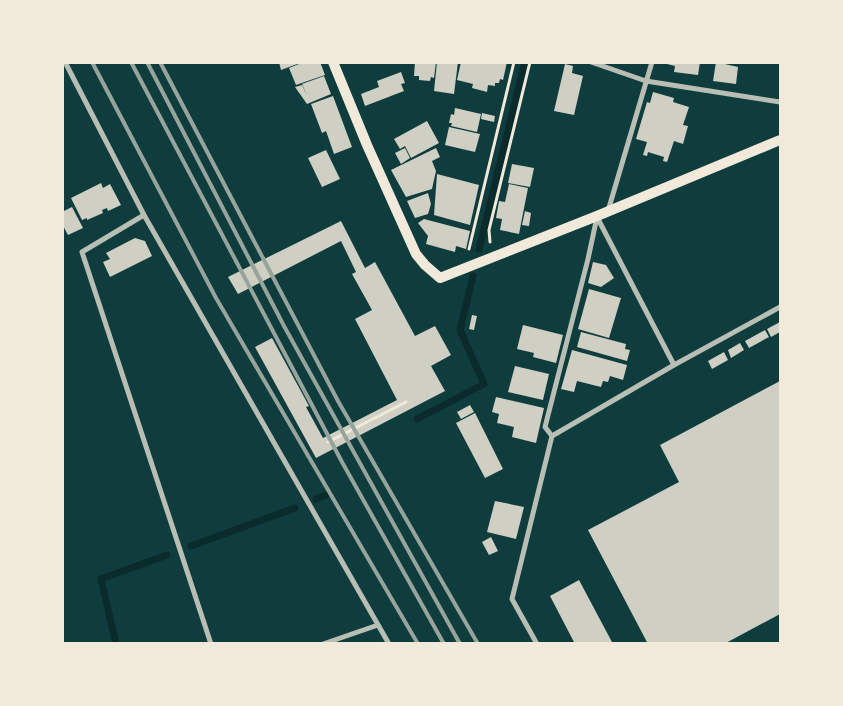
<svg xmlns="http://www.w3.org/2000/svg" width="843" height="706" viewBox="0 0 843 706" font-family="'Libre Baskerville',serif">
<style>
.lines{fill:none;stroke-linecap:round;stroke-linejoin:round}
.stream{stroke:#0a2a2b;stroke-width:7}
.building{fill:#cfcfc3}
.path{stroke:#f1e9da;stroke-width:3}
.minor{stroke:#b8beb3;stroke-width:5}
.secondary{stroke:#f1e9da;stroke-width:10}
.rail{stroke:#97a49c;stroke-width:4}
</style>
<rect width="100%" height="100%" fill="#0f3d3e"/>
<g class="lines">
<!-- stream -->
<g class="stream">
<polyline points="479,249 525,62"/>
<polyline points="417,419 484,384 460,330 473,276"/>
<polyline points="316,499 326,495"/>
<polyline points="191,546 295,508"/>
<polyline points="116,644 101,579 167,555"/>
</g>
</g>
<!-- building -->
<g class="building">
<polygon points="279,62 300,62 300,63 281,70"/>
<polygon points="304,62 320,62 325,75 296,85 289,68"/>
<polygon points="415,62 436,62 434,78 431,77 430,81 419,80 419,76 414,76"/>
<polygon points="437,62 458,62 454,94 434,91"/>
<polygon points="461,62 507,62 503,80 500,79 499,83 495,83 495,86 488,85 487,92 472,88 473,84 457,80"/>
<polygon points="668,62 700,62 698,75 674,72 675,66 667,64"/>
<polygon points="716,62 738,67 736,84 713,81"/>
<polygon points="565,64 573,66 572,73 583,76 574,115 554,111"/>
<polygon points="401,72 405,83 401,84 404,91 365,106 361,94 379,87 377,81"/>
<polygon points="324,76 331,94 307,104 295,87 302,85 307,95 302,84"/>
<polygon points="653,92 674,98 673,102 689,107 683,125 688,126 683,144 674,141 667,162 663,161 664,157 648,152 647,156 643,155 647,142 636,139 647,102 650,103"/>
<polygon points="333,96 352,147 334,154 326,131 322,133 311,104"/>
<polygon points="455,108 481,114 477,132 451,126 452,123 449,123 451,114 454,115"/>
<polygon points="482,113 495,116 494,122 481,119"/>
<polygon points="427,121 439,143 411,158 405,146 400,149 394,139"/>
<polygon points="449,127 480,134 475,152 445,145"/>
<polygon points="405,148 410,158 401,164 395,153"/>
<polygon points="436,148 440,157 432,161 436,171 432,189 406,197 391,170"/>
<polygon points="326,150 340,179 322,187 308,158"/>
<polygon points="512,164 534,168 530,187 508,183"/>
<polygon points="437,174 479,185 470,225 434,215"/>
<polygon points="101,183 103,188 110,184 121,205 108,211 107,208 102,210 103,213 87,220 87,218 82,220 71,198"/>
<polygon points="509,184 528,188 519,234 500,230 502,219 496,218 499,201 505,202"/>
<polygon points="428,193 431,204 428,214 415,218 407,201"/>
<polygon points="72,207 83,228 68,235 62,224 62,212"/>
<polygon points="525,211 531,213 529,226 522,225"/>
<polygon points="424,219 470,231 466,249 456,246 455,252 426,244 428,236 418,223"/>
<polygon points="341,221 365,268 375,262 415,336 435,326 451,355 431,366 445,391 316,458 255,347 272,338 309,406 306,407 323,438 397,400 355,319 372,310 352,274 356,272 341,241 238,294 228,277"/>
<polygon points="135,238 145,241 152,256 110,277 103,262 110,259 106,253"/>
<polygon points="593,262 606,265 614,278 601,287 588,283"/>
<polygon points="589,289 621,298 609,338 578,329"/>
<polygon points="472,315 477,316 474,330 469,329"/>
<polygon points="780,322 780,332 771,337 767,329"/>
<polygon points="523,325 563,335 556,363 533,357 534,353 517,349"/>
<polygon points="765,330 769,337 749,348 745,341"/>
<polygon points="581,332 626,344 625,349 630,350 627,361 577,347"/>
<polygon points="740,343 744,350 731,358 728,350"/>
<polygon points="572,350 627,365 623,380 610,376 608,382 603,381 601,387 577,381 574,392 561,389"/>
<polygon points="724,352 728,360 712,369 708,361"/>
<polygon points="515,366 549,374 543,400 508,392"/>
<polygon points="780,381 780,614 724,644 648,644 588,530 679,482 660,445"/>
<polygon points="496,397 544,408 536,443 512,437 514,427 497,423 499,414 492,412"/>
<polygon points="470,405 474,412 461,419 457,412"/>
<polygon points="475,413 503,469 485,478 456,423"/>
<polygon points="495,501 524,507 516,539 487,532"/>
<polygon points="491,537 498,551 489,555 482,542"/>
<polygon points="579,580 613,644 575,644 550,596"/>
</g>
<g class="lines">
<!-- path -->
<g class="path">
<polyline points="490,242 489,230 530,62"/>
<polyline points="469,249 514,62"/>
<polyline points="328,442 406,402"/>
</g>
<!-- minor -->
<g class="minor">
<polyline points="65,62 144,215 389,644"/>
<polyline points="591,62 646,81 780,102"/>
<polyline points="608,211 652,62"/>
<polyline points="144,215 82,252 211,644"/>
<polyline points="597,217 674,365"/>
<polyline points="552,436 545,427 588,259 597,217"/>
<polyline points="323,644 378,625"/>
<polyline points="537,644 512,599 552,436 674,365 780,307"/>
</g>
<!-- secondary -->
<polyline class="secondary" points="333,62 367,145 416,254 425,265 440,278 597,216 780,140"/>
<!-- rail -->
<g class="rail">
<polyline points="92,62 216,298 418,644"/>
<polyline points="131,62 342,462 444,644"/>
<polyline points="147,62 284,326 460,644"/>
<polyline points="160,62 338,401 478,644"/>
</g>
</g>
<!-- border -->
<rect width="843" height="706" fill="none" stroke="#f1e9da" stroke-width="128"/>
</svg>
